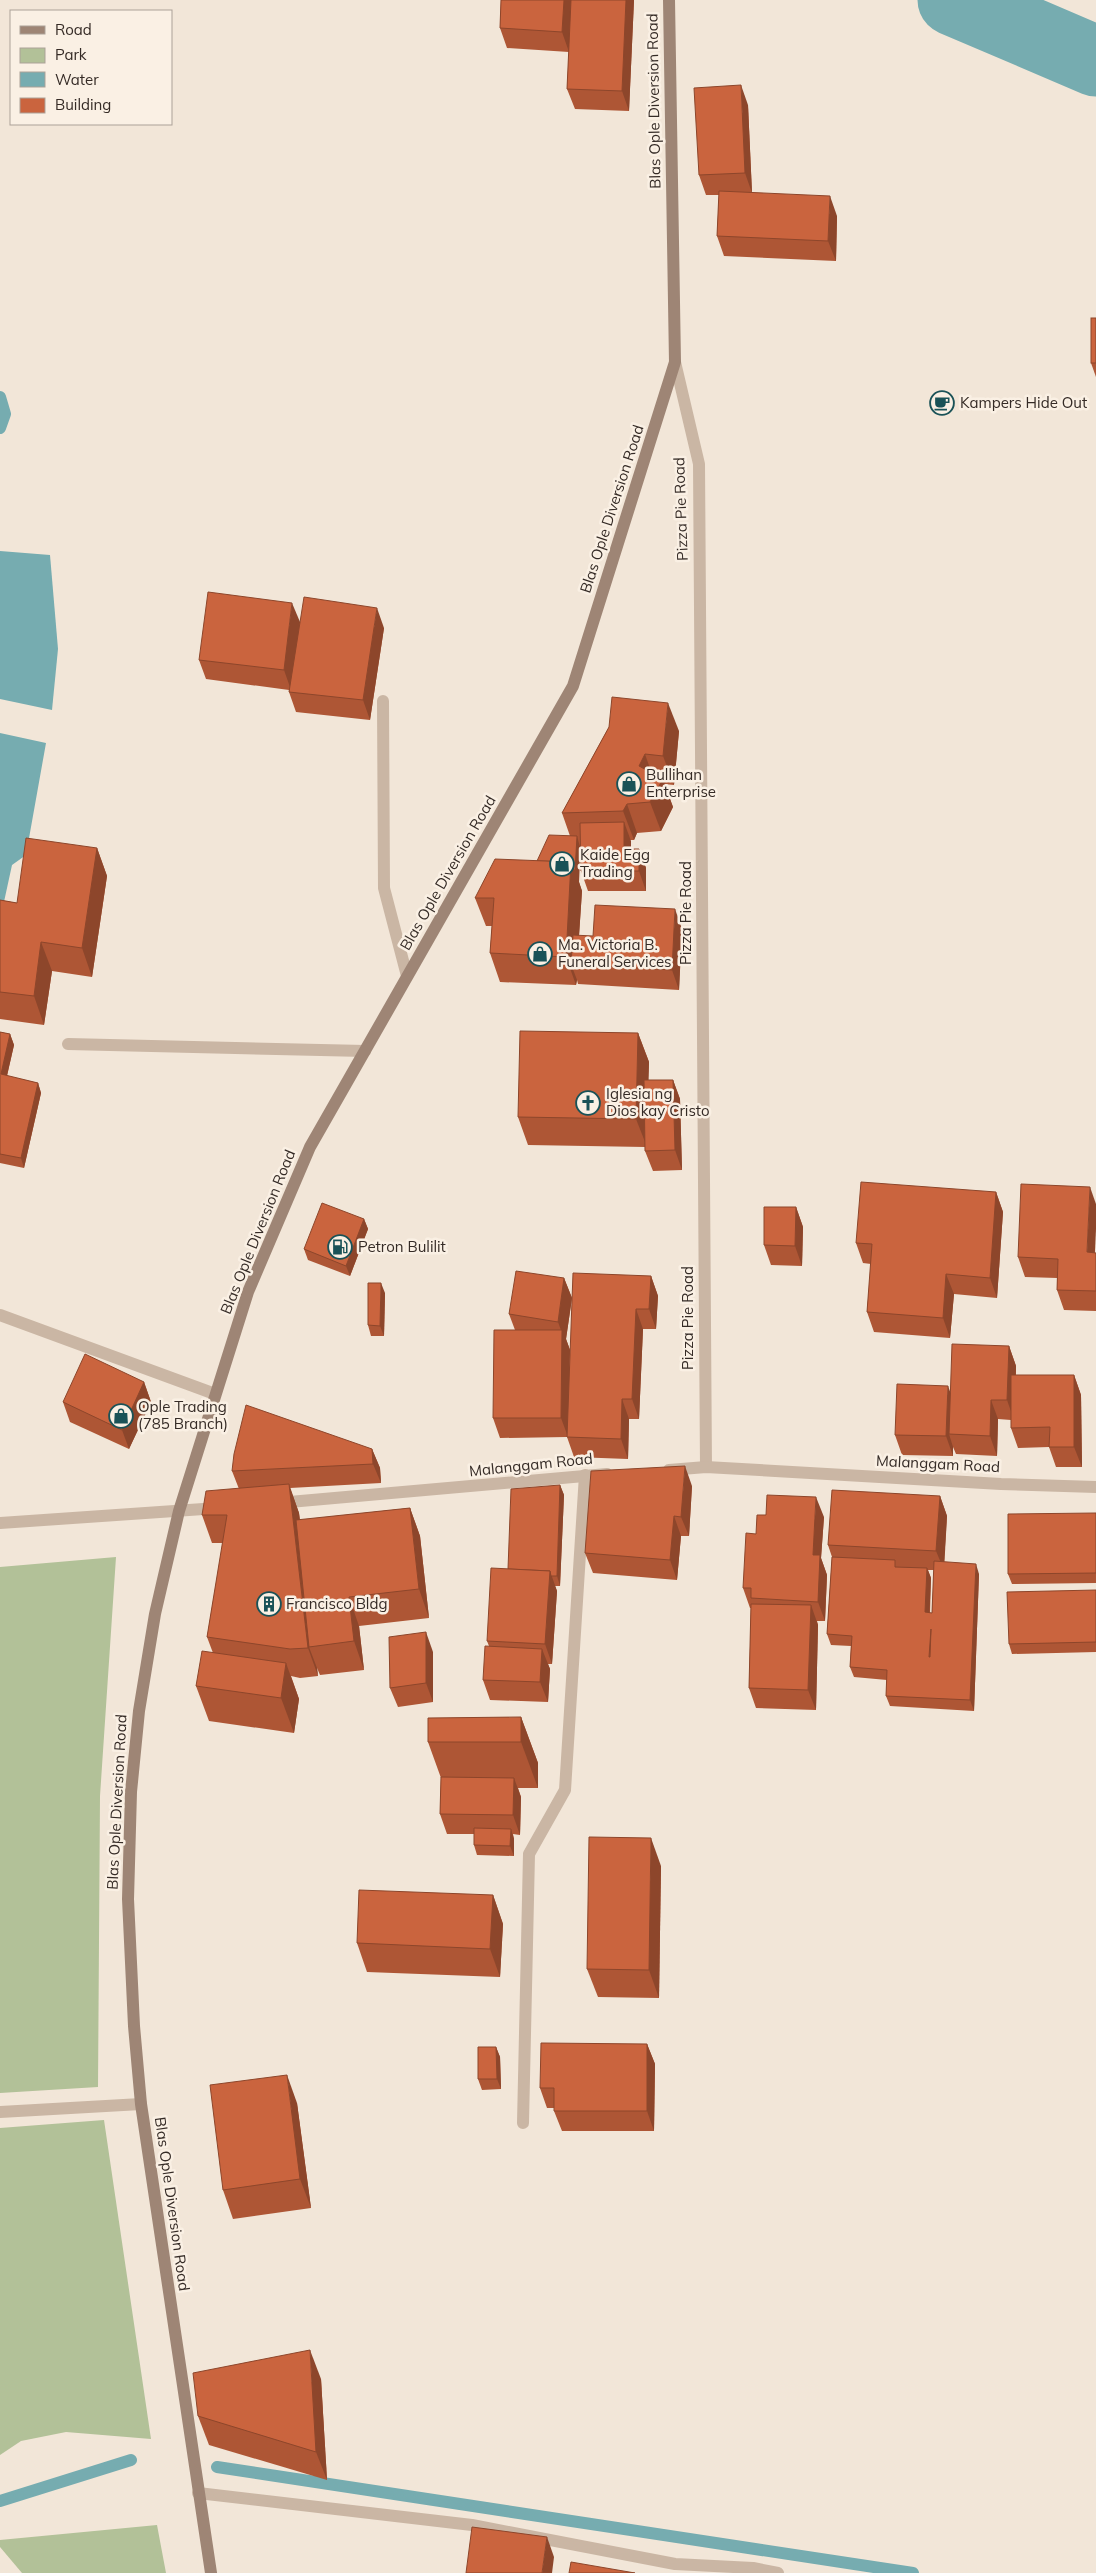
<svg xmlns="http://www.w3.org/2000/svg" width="1096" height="2573" viewBox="0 0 1096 2573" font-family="Mulish,sans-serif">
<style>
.green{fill:#b2c198}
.water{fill:#76acb0}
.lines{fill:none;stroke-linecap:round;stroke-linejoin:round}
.stream{stroke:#76acb0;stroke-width:12}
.river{stroke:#76acb0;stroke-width:71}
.service{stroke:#cab6a4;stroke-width:12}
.minor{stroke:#cab6a4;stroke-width:12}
.secondary{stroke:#9e8575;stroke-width:12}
.wall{fill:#ae5635;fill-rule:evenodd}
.shaded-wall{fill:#8d462b}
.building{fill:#ca643e;stroke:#8d462b;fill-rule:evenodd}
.labels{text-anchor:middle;stroke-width:5;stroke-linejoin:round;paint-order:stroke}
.street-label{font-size:15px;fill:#352b26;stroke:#faf0e4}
.poi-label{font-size:15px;fill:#352b26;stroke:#faf0e4;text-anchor:start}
</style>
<rect width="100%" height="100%" fill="#f2e6d8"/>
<!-- green -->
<g class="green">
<polygon points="116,1557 100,1796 98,2087 0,2093 0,1567"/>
<polygon points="104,2120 151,2439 66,2432 21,2441 0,2455 0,2128"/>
<polygon points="157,2525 166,2573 22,2573 0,2547 0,2540"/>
</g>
<!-- water -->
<g class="water">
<polygon points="0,551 50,555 58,649 52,710 0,699"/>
<polygon points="0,733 46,743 26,855 12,865 2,911 0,912"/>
</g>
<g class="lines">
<!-- stream -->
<g class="stream">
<polyline points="0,397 5,414 0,428"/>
<polyline points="217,2467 913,2573"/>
<polyline points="0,2501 131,2460"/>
</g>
<!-- river -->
<polyline class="river" points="953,0 1096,61"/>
<!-- service -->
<g class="service">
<polyline points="383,701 384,888 407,976"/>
<polyline points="68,1044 365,1051"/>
<polyline points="0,2112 141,2104"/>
</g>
<!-- minor -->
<g class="minor">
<polyline points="675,362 699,464 706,1467"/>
<polyline points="0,1315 215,1394"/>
<polyline points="669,1470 706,1467 1001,1484 1096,1487"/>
<polyline points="278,1503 607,1474"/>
<polyline points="0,1523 218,1508"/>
<polyline points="523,2123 529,1854 565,1790 585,1475"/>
<polyline points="198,2493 472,2525 675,2564 753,2568 778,2573"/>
</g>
<!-- secondary -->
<polyline class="secondary" points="211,2573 141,2104 134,2026 128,1899 131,1792 139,1711 155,1614 179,1511 248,1292 310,1147 573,686 675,362 669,0"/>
</g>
<!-- wall -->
<g class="wall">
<polygon points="501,0 634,0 629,111 575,109 567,89 569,52 507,48 500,28"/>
<polygon points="748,105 752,193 837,216 836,261 724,256 717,236 719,195 706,195 699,175"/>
<polygon points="1096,318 1096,377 1091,363"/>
<polygon points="300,622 384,628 370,720 296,712 289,692 289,690 206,679 199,660"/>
<polygon points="609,727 679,731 674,785 664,784 673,807 661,831 637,833 634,840 630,840 631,849 639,849 646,868 646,891 588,891 581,871 580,848 579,882 582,891 579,936 593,936 682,929 679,990 578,984 577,980 576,985 500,982 490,953 492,926 486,926 475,898 537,861 570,836 562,813"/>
<polygon points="97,848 107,876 92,977 52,971 44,1025 0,1019 0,900 17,903"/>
<polygon points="0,1032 10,1034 14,1045 7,1076 38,1083 41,1093 24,1168 0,1163"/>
<polygon points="638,1033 649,1062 648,1080 673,1080 680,1099 682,1170 653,1171 645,1151 645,1147 528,1145 518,1117"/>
<polygon points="996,1192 1003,1212 997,1298 954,1294 950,1338 874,1332 867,1312 871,1264 863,1263 856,1243"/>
<polygon points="796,1207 803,1227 802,1266 771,1265 764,1245"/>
<polygon points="364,1219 368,1229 350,1276 308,1260 304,1249"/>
<polygon points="1095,1253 1096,1253 1096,1311 1064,1310 1057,1290 1057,1278 1025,1277 1018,1257"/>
<polygon points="651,1276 658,1296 656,1329 643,1329 639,1419 629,1419 628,1459 574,1457 567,1437 500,1438 493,1418 515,1330 509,1314 564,1278 572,1298 566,1339 570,1350 569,1367"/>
<polygon points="385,1293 384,1336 371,1336 368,1325"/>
<polygon points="1009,1346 1016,1366 1016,1375 1074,1375 1081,1395 1082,1467 1056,1467 1049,1447 1018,1448 1011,1428 1011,1420 998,1419 997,1456 956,1454 953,1447 953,1456 902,1455 895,1435 950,1393"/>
<polygon points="144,1382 151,1402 129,1449 70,1422 63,1402"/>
<polygon points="372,1449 380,1468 381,1483 290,1488 299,1513 300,1520 410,1508 420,1536 429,1618 359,1626 364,1670 320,1675 317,1668 318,1676 300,1678 291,1676 299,1699 294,1733 209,1721 196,1686 213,1653 207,1637 223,1543 212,1543 202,1515 239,1489 232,1471"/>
<polygon points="560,1485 564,1495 560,1586 555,1586 557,1591 552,1664 548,1664 550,1669 548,1702 490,1700 483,1680 489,1646 487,1641 508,1569"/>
<polygon points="692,1486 689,1536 681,1536 677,1580 593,1573 585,1553"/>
<path d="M 940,1496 L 947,1516 L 944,1562 L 979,1574 L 974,1711 L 890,1706 L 886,1696 L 887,1680 L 854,1677 L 850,1667 L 851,1646 L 831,1645 L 827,1634 L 832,1557 L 828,1545 ZM 928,1570 L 934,1570 L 932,1613 L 930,1613 L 931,1578 Z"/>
<polygon points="1096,1513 1096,1583 1012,1584 1008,1574"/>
<polygon points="824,1517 821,1558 827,1575 825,1621 817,1621 818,1625 816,1710 756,1708 749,1688 751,1608 750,1608 743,1588 756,1534"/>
<polygon points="1096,1590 1096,1652 1012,1654 1009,1644"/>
<polygon points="433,1652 433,1702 398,1707 390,1688"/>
<polygon points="521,1717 538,1763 538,1788 518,1788 521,1797 520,1835 513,1834 514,1839 514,1856 477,1855 474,1845 474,1834 447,1834 440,1814 441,1778 428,1742"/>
<polygon points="661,1866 659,1998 598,1997 587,1969"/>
<polygon points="493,1895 503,1924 500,1977 367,1972 357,1943"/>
<polygon points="647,2044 655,2064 654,2131 562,2131 554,2111 554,2108 547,2108 540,2088"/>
<polygon points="496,2047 500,2057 501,2089 482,2090 478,2079"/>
<polygon points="297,2103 311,2208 233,2219 223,2190"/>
<polygon points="321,2379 327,2480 209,2445 198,2416"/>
</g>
<!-- shaded-wall -->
<g class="shaded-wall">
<polygon points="564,0 573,0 569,52 562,32"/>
<polygon points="626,0 634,0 629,111 622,91"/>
<polygon points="741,85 748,105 752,193 745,173"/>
<polygon points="830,196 837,216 836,261 828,241"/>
<polygon points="292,603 300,622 291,690 284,670"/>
<polygon points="377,608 384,628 370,720 363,700"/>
<polygon points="668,703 679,731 674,785 663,756"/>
<polygon points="645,754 655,783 639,766"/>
<polygon points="663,779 673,807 661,831 650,802"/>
<polygon points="627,804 637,833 634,840 623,811"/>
<polygon points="624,822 631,841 631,869 624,849"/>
<polygon points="577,836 580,847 579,882 582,891 577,965 571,964 577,980 576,985 566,957 571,862"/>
<polygon points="97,848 107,876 92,977 82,948"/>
<polygon points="639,849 646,868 646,891 639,871"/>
<polygon points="675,909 682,929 679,990 672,970"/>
<polygon points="41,942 52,971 44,1025 34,996"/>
<polygon points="638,1033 649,1062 647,1147 636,1119"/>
<polygon points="10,1034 14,1045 5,1084 1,1074"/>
<polygon points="673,1080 680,1099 682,1170 675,1150"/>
<polygon points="38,1083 41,1093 24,1168 21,1158"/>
<polygon points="1090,1187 1096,1204 1096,1229 1094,1272 1087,1252"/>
<polygon points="996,1192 1003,1212 997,1298 990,1278"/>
<polygon points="796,1207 803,1227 802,1266 795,1246"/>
<polygon points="364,1219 368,1229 350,1276 346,1266"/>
<polygon points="946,1274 954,1294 950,1338 943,1318"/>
<polygon points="651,1276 658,1296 656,1329 649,1309"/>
<polygon points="564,1278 572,1298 566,1339 570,1350 568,1437 561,1418 562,1333 558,1322"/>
<polygon points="381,1283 385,1293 384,1336 380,1326"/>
<polygon points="636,1309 643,1329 639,1419 632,1399"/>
<polygon points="1009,1346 1016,1366 1014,1420 1007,1400"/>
<polygon points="1074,1375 1081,1395 1082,1467 1074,1447"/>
<polygon points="144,1382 151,1402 129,1449 122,1430"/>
<polygon points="948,1386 955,1405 949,1434 953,1447 953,1456 946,1436"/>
<polygon points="622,1399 629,1419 628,1459 621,1439"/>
<polygon points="991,1400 998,1419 997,1456 990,1436"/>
<polygon points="372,1449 380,1468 381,1483 373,1464"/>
<polygon points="685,1466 692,1486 689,1536 681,1517"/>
<polygon points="289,1484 299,1513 314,1646 309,1647 317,1668 318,1676 308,1648"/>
<polygon points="560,1485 564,1495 560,1586 557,1576"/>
<polygon points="940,1496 947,1516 944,1570 936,1551"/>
<polygon points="816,1497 824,1517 821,1558 827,1575 825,1621 818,1602 813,1555"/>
<polygon points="410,1508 420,1536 429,1618 419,1589"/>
<polygon points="674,1516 681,1536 677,1580 670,1560"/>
<polygon points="976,1564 979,1574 974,1711 970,1700"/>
<polygon points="927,1568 931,1578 929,1623 925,1612"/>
<polygon points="550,1571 557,1591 552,1664 545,1644"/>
<polygon points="349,1597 359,1626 364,1670 354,1641"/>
<polygon points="811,1605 818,1625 816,1710 808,1690"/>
<polygon points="426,1632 433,1652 433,1702 426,1683"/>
<polygon points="542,1649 550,1669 548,1702 540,1682"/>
<polygon points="286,1663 299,1699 294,1733 281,1698"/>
<polygon points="521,1717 538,1763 538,1788 521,1742"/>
<polygon points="514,1778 521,1797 520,1835 513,1815"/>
<polygon points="511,1829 514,1839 514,1856 510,1846"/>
<polygon points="651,1838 661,1866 659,1998 649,1970"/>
<polygon points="493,1895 503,1924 500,1977 490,1949"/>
<polygon points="647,2044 655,2064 654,2131 647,2111"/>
<polygon points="496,2047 500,2057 501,2089 497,2079"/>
<polygon points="287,2075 297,2103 311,2208 300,2179"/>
<polygon points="310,2350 321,2379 327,2480 316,2452"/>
<polygon points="547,2537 554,2557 552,2573 542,2573"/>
</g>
<!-- building -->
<g class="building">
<polygon points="501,0 564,0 562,32 500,28"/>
<polygon points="571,0 626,0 622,91 567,89"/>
<polygon points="741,85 745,173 699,175 694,88"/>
<polygon points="719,191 830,196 828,241 717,236"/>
<rect x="1091" y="318" width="5" height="45"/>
<polygon points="208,592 292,603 284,670 199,660"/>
<polygon points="304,597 377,608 363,700 289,692"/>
<polygon points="612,697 668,703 663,756 645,754 639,766 663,779 650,802 627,804 623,811 562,813 609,727"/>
<polygon points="624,822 624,849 639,849 639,871 581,871 580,823"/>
<polygon points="549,835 577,836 575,872 571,862 537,861"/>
<polygon points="26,838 97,848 82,948 41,942 34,996 0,992 0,900 17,903"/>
<polygon points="495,859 571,862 566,957 490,953 494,898 475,898"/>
<polygon points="595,905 675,909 672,970 571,964 573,935 593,936"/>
<polygon points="520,1031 638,1033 636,1119 518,1117"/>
<polygon points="0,1032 10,1034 1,1074 38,1083 21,1158 0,1154"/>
<polygon points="644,1080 673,1080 675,1150 645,1151"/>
<polygon points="861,1182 996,1192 990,1278 946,1274 943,1318 867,1312 872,1244 856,1243"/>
<polygon points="1021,1184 1090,1187 1087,1252 1096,1253 1096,1291 1057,1290 1058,1259 1018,1257"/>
<polygon points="322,1203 364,1219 346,1266 304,1249"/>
<polygon points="764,1207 796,1207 795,1246 764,1245"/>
<polygon points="516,1271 564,1278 558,1322 509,1314"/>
<polygon points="573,1273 651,1276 649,1309 636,1309 632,1399 622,1399 621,1439 567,1437"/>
<polygon points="368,1283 381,1283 380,1326 368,1325"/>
<polygon points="494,1330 562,1330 561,1418 493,1418"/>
<polygon points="952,1344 1009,1346 1007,1400 991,1400 990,1436 949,1434"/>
<polygon points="85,1354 144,1382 122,1430 63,1402"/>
<polygon points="1011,1375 1074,1375 1074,1447 1049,1447 1050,1427 1011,1428"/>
<polygon points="897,1384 948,1386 946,1436 895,1435"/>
<polygon points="246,1405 372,1449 373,1464 232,1471 234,1454"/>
<polygon points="685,1466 681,1517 674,1516 670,1560 585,1553 591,1471"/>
<polygon points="289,1484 308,1648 290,1649 207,1637 227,1515 202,1515 206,1491"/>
<polygon points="560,1485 557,1576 551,1576 550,1571 508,1569 511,1489"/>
<polygon points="832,1490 940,1496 936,1551 828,1545"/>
<polygon points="767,1495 816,1497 813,1555 820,1555 818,1602 751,1598 751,1588 743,1588 746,1533 756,1534 757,1515 766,1515"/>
<polygon points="410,1508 419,1589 349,1597 354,1641 309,1647 296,1520"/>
<polygon points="1096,1513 1096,1573 1008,1574 1008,1514"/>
<path d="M 832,1557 L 895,1560 L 895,1567 L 927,1568 L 925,1612 L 932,1613 L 934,1561 L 976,1564 L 970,1700 L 886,1696 L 887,1670 L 850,1667 L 852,1636 L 827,1634 ZM 931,1629 L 930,1657 L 929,1657 Z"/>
<polygon points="491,1568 550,1571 545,1644 487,1641"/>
<polygon points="1096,1590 1096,1642 1009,1644 1007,1592"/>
<polygon points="751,1604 811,1605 808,1690 749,1688"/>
<polygon points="426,1632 426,1683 390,1688 389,1637"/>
<polygon points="485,1646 542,1649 540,1682 483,1680"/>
<polygon points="202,1651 286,1663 281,1698 196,1686"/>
<polygon points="521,1717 521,1742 428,1742 428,1718"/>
<polygon points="441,1777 514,1778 513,1815 440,1814"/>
<polygon points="474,1828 511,1829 510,1846 474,1845"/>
<polygon points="589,1837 651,1838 649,1970 587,1969"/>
<polygon points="359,1890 493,1895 490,1949 357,1943"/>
<polygon points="541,2043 647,2044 647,2111 554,2111 554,2088 540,2088"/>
<polygon points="478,2047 496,2047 497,2079 478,2079"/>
<polygon points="287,2075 300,2179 223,2190 210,2085"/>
<polygon points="310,2350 316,2452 198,2416 193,2373"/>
<polygon points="472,2527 547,2537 542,2573 466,2573"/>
<polygon points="571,2562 635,2573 569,2573"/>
</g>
<!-- icons -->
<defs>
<g id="cafe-ring" transform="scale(1.25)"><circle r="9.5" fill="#faf0e4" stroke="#1a5257" stroke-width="1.5"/><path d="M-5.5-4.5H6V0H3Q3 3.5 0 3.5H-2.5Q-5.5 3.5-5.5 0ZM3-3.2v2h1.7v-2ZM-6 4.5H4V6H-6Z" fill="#1a5257"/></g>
<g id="shop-ring" transform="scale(1.25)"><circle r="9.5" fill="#faf0e4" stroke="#1a5257" stroke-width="1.5"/><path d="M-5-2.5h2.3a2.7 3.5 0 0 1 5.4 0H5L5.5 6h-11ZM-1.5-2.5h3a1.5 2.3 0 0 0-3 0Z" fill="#1a5257"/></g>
<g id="church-ring" transform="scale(1.25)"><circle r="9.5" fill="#faf0e4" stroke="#1a5257" stroke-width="1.5"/><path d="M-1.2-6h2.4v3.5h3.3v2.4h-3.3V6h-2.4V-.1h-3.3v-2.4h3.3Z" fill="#1a5257"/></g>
<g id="fuel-ring" transform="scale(1.25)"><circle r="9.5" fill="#faf0e4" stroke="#1a5257" stroke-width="1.5"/><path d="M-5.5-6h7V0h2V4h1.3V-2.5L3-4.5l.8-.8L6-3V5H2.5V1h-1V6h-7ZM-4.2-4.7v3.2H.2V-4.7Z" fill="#1a5257"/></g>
<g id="building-ring" transform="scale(1.25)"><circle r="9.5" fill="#faf0e4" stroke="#1a5257" stroke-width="1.5"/><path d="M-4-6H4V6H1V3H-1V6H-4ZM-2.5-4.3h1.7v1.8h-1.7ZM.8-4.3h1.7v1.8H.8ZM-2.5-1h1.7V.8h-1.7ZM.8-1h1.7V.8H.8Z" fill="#1a5257"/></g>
</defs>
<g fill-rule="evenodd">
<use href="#cafe-ring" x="942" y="403"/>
<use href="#shop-ring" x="629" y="784"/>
<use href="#shop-ring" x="562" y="864"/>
<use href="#shop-ring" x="540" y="954"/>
<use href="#church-ring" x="588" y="1103"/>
<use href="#fuel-ring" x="340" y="1247"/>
<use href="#shop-ring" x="121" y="1416"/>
<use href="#building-ring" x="269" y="1604"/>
</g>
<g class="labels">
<!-- street labels -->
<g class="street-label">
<text transform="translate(654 101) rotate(-91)" y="5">Blas Ople Diversion Road</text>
<text transform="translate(612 509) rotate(-72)" y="5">Blas Ople Diversion Road</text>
<text transform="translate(681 509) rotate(-92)" y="5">Pizza Pie Road</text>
<text transform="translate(448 873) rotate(-60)" y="5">Blas Ople Diversion Road</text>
<text transform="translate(686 913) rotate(-90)" y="5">Pizza Pie Road</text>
<text transform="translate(258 1232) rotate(-68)" y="5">Blas Ople Diversion Road</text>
<text transform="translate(688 1318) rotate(-90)" y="5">Pizza Pie Road</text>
<text transform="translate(938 1464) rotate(3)" y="5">Malanggam Road</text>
<text transform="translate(531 1465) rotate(-6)" y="5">Malanggam Road</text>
<text transform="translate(117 1802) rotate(-87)" y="5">Blas Ople Diversion Road</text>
<text transform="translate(172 2204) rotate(82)" y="5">Blas Ople Diversion Road</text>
</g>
<!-- poi labels -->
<g class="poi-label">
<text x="960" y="408">Kampers Hide Out</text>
<text x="646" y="780">Bullihan<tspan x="646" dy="17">Enterprise</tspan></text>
<text x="580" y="860">Kaide Egg<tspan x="580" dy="17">Trading</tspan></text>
<text x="558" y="950">Ma. Victoria B.<tspan x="558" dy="17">Funeral Services</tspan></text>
<text x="606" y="1099">Iglesia ng<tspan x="606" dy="17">Dios kay Cristo</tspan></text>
<text x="358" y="1252">Petron Bulilit</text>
<text x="138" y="1412">Ople Trading<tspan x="138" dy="17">(785 Branch)</tspan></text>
<text x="286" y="1609">Francisco Bldg</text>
</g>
</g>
<!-- legend -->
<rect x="10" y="10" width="162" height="115" fill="#faf0e4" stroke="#aba198"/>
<rect x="20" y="26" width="25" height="8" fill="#9e8575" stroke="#aba198"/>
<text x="55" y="35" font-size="15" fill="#352b26">Road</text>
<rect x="20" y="48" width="25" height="15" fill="#b2c198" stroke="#aba198"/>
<text x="55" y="60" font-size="15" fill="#352b26">Park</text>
<rect x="20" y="72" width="25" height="15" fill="#76acb0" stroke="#aba198"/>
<text x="55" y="85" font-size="15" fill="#352b26">Water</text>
<rect x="20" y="98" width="25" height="15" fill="#ca643e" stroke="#aba198"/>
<text x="55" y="110" font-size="15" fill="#352b26">Building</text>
</svg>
